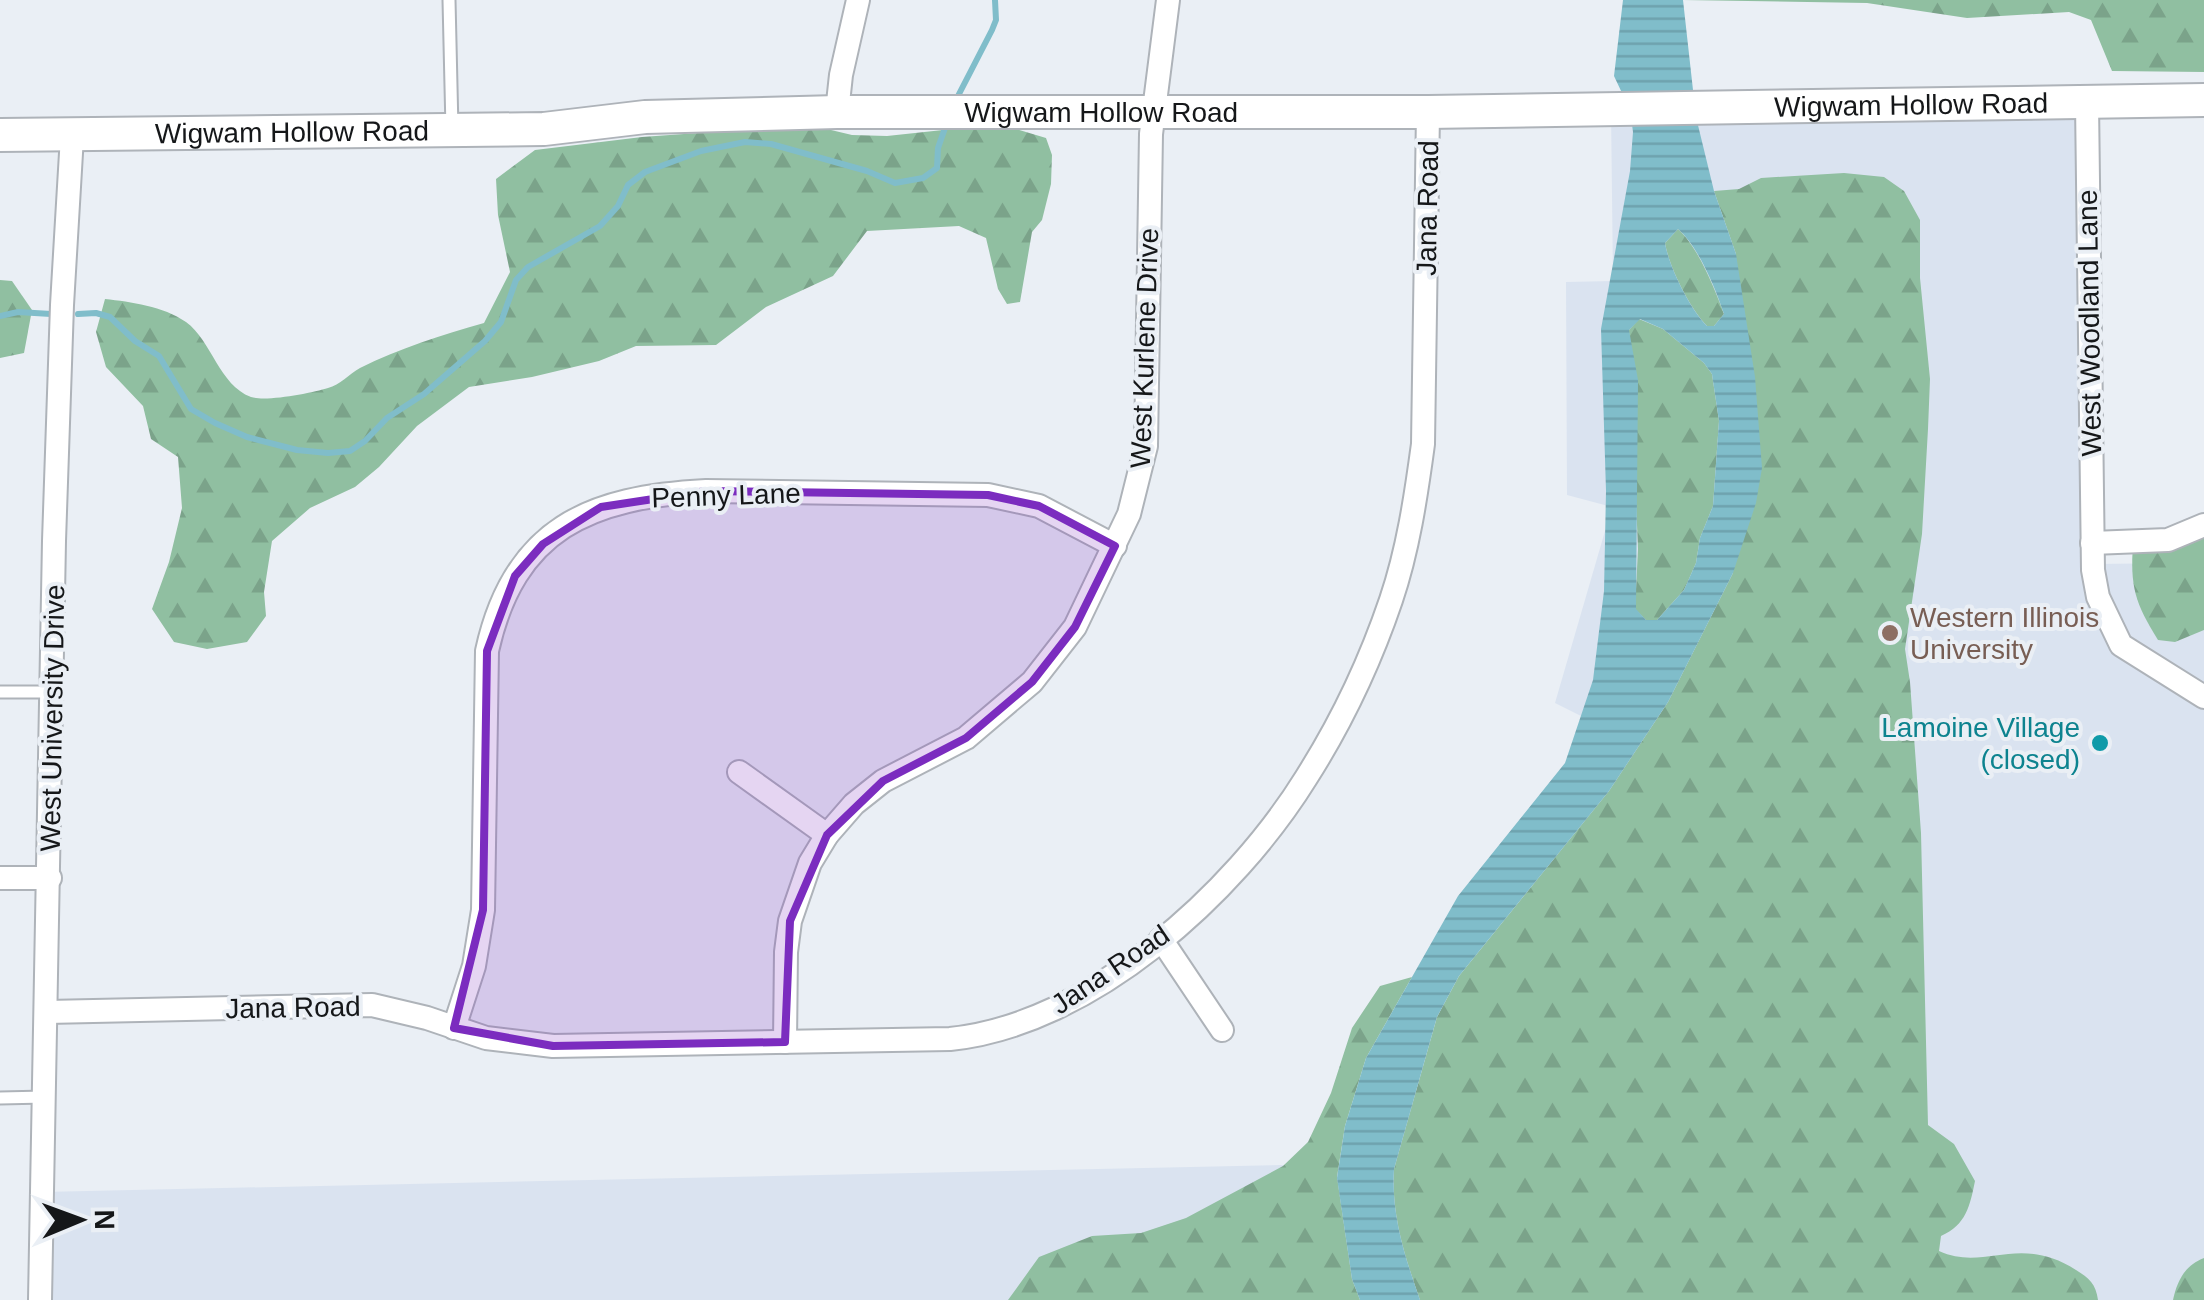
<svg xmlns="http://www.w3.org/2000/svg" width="2204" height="1300" viewBox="0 0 2204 1300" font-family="Arial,sans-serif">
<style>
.built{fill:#dae3f0}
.forest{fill:url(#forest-firs)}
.water{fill:url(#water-rules);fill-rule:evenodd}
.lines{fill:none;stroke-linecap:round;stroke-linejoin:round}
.stream{stroke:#80bdca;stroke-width:6}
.lane-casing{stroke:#aeb3b9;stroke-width:15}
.street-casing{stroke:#aeb3b9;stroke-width:26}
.secondary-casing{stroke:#aeb3b9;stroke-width:36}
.lane{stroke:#fff;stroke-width:11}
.street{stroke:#fff;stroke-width:22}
.secondary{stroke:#fff;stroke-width:32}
.marked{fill:#7b2cbf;fill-opacity:0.2;stroke:#7b2cbf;stroke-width:8;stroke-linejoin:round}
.education-dot{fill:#8d6e63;stroke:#eaeff5;stroke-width:4}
.culture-dot{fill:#0f9aa8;stroke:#eaeff5;stroke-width:4}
.labels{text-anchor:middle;stroke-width:8;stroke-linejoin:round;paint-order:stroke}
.street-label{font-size:28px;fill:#151719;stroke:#eaeff5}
.education-label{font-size:28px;fill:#785e54;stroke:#eaeff5;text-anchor:start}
.culture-label{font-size:28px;fill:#0d838f;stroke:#eaeff5;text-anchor:end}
</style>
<defs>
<pattern id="forest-firs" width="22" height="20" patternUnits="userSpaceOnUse" patternTransform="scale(2.5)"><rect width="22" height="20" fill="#90bfa1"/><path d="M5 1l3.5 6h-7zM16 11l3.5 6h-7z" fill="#7ba38a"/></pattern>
<pattern id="water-rules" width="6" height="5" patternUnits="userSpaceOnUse" patternTransform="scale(2.5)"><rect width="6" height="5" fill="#80bdca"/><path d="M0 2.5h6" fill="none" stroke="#6ea2ad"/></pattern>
</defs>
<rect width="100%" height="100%" fill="#eaeff5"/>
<!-- built -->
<polygon class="built" points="2087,103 2094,564 2181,563 2204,548 2204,1300 40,1300 42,1192 1375,1163 1619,735 1555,703 1612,507 1567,495 1566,282 1613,281 1611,109"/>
<!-- forest -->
<g class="forest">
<polygon points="1683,0 2204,0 2204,72 2112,71 2091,20 2069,12 1967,18 1867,3"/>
<path d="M 999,124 L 1046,138 L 1052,155 L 1051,184 L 1042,220 L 1032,232 L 1020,302 L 1007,304 L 998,289 L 986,238 L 959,226 L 867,231 L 833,276 L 766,307 L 716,345 L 636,346 L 599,361 L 532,377 L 469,387 L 417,426 L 379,467 L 355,487 L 310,508 L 272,541 L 264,592 L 266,616 L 247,642 L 207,649 L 174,642 L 152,609 L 169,562 L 182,508 L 178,457 L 151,439 L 143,406 L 106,367 L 96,332 L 105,299 C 131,302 163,306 186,322 C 212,341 219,385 251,397 C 266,402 312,393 328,388 C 340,385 349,374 360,368 C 400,348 442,335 484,323 L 510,272 L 498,215 L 496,179 L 535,150 L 642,137 L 810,125 L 852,135 L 887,136 Z"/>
<path d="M 1844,173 L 1884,177 L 1904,191 L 1920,220 L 1920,278 L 1930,379 L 1928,429 L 1922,534 L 1905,649 L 1910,682 L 1921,833 L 1928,1125 L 1954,1144 L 1975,1181 C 1970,1206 1966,1225 1941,1236 L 1939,1251 C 1985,1272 2018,1233 2076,1270 C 2089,1278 2096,1284 2098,1300 L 1420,1300 C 1405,1257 1391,1215 1394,1169 L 1437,1017 L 1459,976 L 1609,791 L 1668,702 L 1733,573 L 1736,254 L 1714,191 L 1739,189 L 1761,178 Z"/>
<path d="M 1678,229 C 1698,247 1714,287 1724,314 L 1714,326 L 1707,326 C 1690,309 1669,267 1665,243 Z"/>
<polygon points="0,280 12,281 32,310 24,353 0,358"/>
<polygon points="1639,319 1663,329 1704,363 1712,374 1719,421 1713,506 1700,538 1696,563 1684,590 1657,620 1646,620 1635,609 1638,549 1629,330"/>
<path d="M 2204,524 L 2204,630 L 2175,642 L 2158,640 C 2135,603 2130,587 2133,544 Z"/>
<polygon points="1412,977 1366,1058 1345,1126 1337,1177 1352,1279 1360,1300 1008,1300 1039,1257 1092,1236 1141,1233 1186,1218 1283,1166 1308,1142 1331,1093 1352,1028 1380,986"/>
<path d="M 2204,1258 L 2204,1300 L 2173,1300 C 2177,1281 2185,1265 2204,1258 Z"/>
</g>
<!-- water -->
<path class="water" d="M 1623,0 L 1683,0 L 1696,117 L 1714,191 L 1736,254 L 1755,377 L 1762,468 L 1756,503 L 1733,573 L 1668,702 L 1609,791 L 1459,976 L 1437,1017 L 1394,1169 C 1391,1215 1405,1257 1420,1300 L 1360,1300 L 1352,1279 L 1337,1178 L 1345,1126 L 1366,1058 L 1458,896 L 1565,763 L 1593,680 L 1604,591 L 1606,491 L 1601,329 L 1630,171 L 1633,132 L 1630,110 L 1614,76 ZM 1678,229 C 1698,246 1715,287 1724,314 L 1714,326 L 1707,326 C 1690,309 1669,267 1665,243 ZM 1640,319 L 1663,329 L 1704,363 L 1712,374 L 1719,421 L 1713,506 L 1700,538 L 1696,563 L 1684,590 L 1657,620 L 1646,620 L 1636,609 L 1638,380 L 1629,330 Z"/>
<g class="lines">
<!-- stream -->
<g class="stream">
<polyline points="958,96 992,30 996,20 995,0"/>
<polyline points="78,314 96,313 110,317 135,341 159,356 191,409 215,423 247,437 297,450 328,453 350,451 365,441 387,418 424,394 485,341 501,322 516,280 528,267 600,226 618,206 628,185 645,172 701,151 745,142 771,144 867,171 895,183 923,178 937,168 938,148 945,128"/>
<polyline points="0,316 18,312 51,314"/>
</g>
<!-- lane casing -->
<g class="lane-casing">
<g id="lane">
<polyline points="449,0 452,129"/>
<polyline points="0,692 53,692"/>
<polyline points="0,1098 45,1097"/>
</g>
</g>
<!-- street casing -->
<g class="street-casing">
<g id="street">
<polyline points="2087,103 2093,570 2098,597 2121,645 2204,697"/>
<polyline points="837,112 841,75 858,0"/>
<polyline points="2092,543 2168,540 2204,525"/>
<polyline points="739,772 827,835"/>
<polyline points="0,878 50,878"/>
<polyline points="1161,939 1222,1030"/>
<path d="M 47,1012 L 372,1005 L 427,1018 L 486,1038 L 553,1046 L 950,1039 C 1090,1025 1234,894 1306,778 C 1341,723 1370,662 1391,600 C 1408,550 1416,496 1423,444 L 1428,112"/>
<path d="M 454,1028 L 474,966 L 483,910 L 487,651 C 514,528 590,497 706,491 L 988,495 L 1039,506 L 1115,546"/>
<polyline points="785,1042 786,952 790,921 810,863 827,835 854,804 883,781 966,738 1032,682 1075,627 1129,514 1146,446 1151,134 1168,0"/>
<polyline points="40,1300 54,541 62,305 72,136"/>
</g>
</g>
<!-- secondary casing -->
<g class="secondary-casing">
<g id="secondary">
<path id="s1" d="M 0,135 L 544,129 L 645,117 L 837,112 L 1428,112 L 2204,100"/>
</g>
</g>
<!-- lane -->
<use href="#lane" class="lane"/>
<!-- street -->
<use href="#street" class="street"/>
<!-- secondary -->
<use href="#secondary" class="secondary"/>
</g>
<!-- marked area -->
<path class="marked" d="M 706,491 L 988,495 L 1039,506 L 1115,546 L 1075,627 L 1032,682 L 966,738 L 883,781 L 827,835 L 790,921 L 785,1042 L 553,1046 L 454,1028 L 483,910 L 487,651 L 515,576 L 543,544 L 601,507 Z"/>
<!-- markers -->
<circle class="education-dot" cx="1890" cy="633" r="10"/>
<circle class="culture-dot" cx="2100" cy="743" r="10"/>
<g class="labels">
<!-- street labels -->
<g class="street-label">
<text dy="10" stroke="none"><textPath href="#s1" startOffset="1912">Wigwam Hollow Road</textPath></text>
<text dy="10" stroke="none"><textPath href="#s1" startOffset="1102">Wigwam Hollow Road</textPath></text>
<text dy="10" stroke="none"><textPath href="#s1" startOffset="292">Wigwam Hollow Road</textPath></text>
<text transform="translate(1427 208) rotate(-89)" y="10">Jana Road</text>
<text transform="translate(2089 323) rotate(-91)" y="10">West Woodland Lane</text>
<text transform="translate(1144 348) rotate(-88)" y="10">West Kurlene Drive</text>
<text transform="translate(726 495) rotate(-2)" y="10">Penny Lane</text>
<text transform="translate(52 718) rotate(-89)" y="10">West University Drive</text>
<text transform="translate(1110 969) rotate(-34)" y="10">Jana Road</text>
<text transform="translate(293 1007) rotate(-1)" y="10">Jana Road</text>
</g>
<!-- education labels -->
<g class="education-label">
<text x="1910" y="627">Western Illinois<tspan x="1910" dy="32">University</tspan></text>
</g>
<!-- culture labels -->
<g class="culture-label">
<text x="2080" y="737">Lamoine Village<tspan x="2080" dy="32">(closed)</tspan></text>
</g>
</g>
<!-- north arrow -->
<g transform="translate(80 1220) rotate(89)" stroke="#eaeff5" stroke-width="8" paint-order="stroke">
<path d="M0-8L18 38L0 25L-18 38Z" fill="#151719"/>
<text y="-15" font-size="28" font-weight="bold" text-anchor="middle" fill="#151719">N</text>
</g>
</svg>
